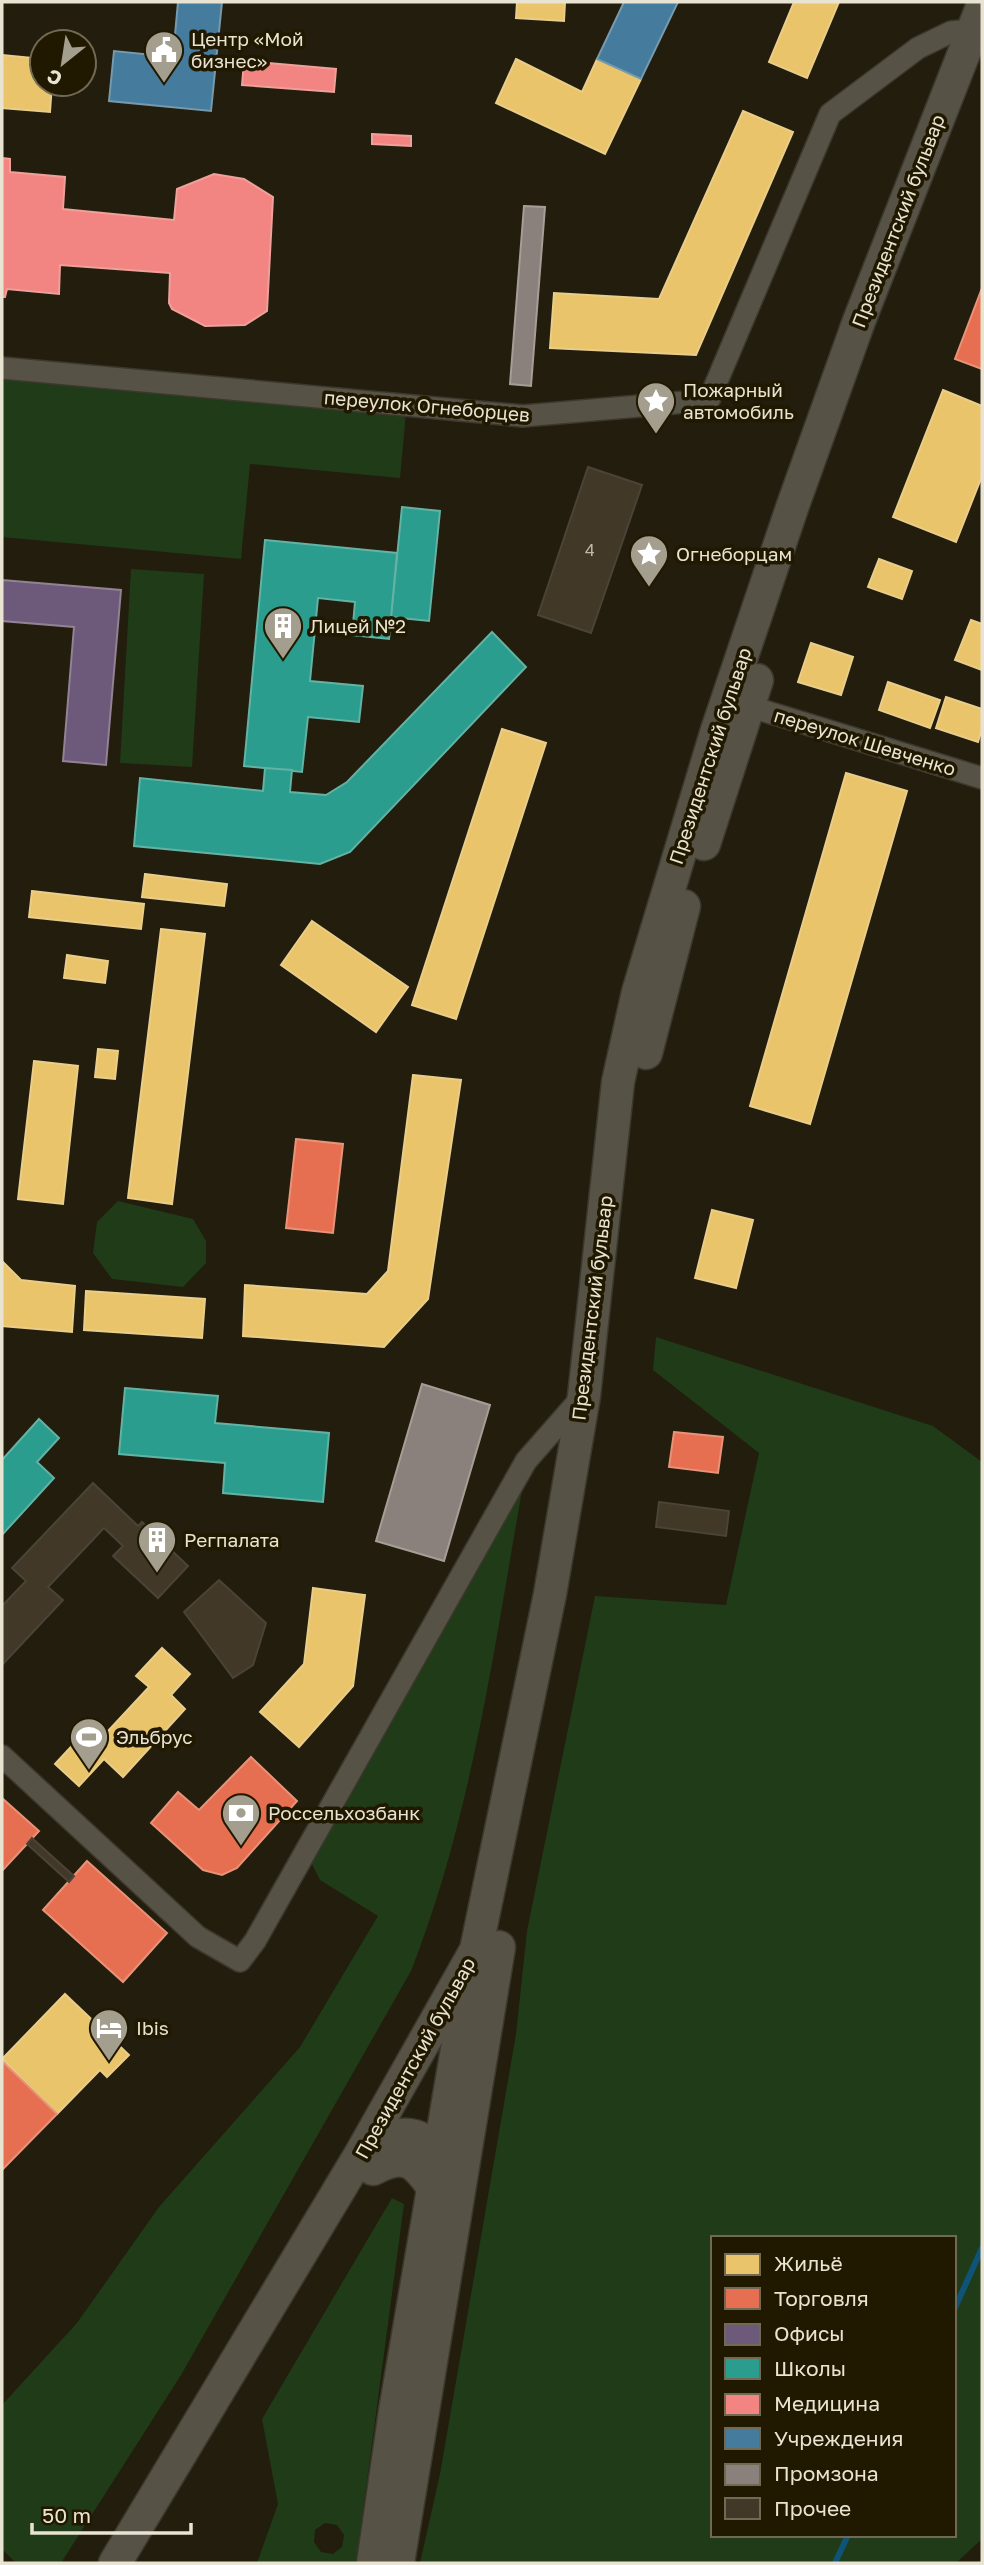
<svg xmlns="http://www.w3.org/2000/svg" width="984" height="2565" viewBox="0 0 984 2565" font-family="'Golos Text',sans-serif">
<style>
.green{fill:#203b17;fill-rule:evenodd}
.homes{fill:#e9c46a;stroke:#e9cd89;stroke-width:2}
.shops{fill:#e76f51;stroke:#e89278;stroke-width:2}
.offices{fill:#6d597a;stroke:#928294;stroke-width:2}
.schools{fill:#2a9d8f;stroke:#63b2a3;stroke-width:2}
.health{fill:#f28482;stroke:#efa09a;stroke-width:2}
.public{fill:#457b9d;stroke:#769aad;stroke-width:2}
.industry{fill:#8a817c;stroke:#a69e96;stroke-width:2}
.lines{fill:none;stroke-linecap:round;stroke-linejoin:round}
.stream{stroke:#0f5377;stroke-width:6}
.building{fill:#423828;stroke:#4a4337;stroke-width:2}
.street-casing{stroke:#3c382d;stroke-width:24}
.secondary-casing{stroke:#3c382d;stroke-width:35}
.street{stroke:#575246;stroke-width:21}
.secondary{stroke:#575246;stroke-width:32}
.labels{text-anchor:middle;stroke-width:7;stroke-linejoin:round;paint-order:stroke}
.number-label{font-size:16px;fill:#bfb8a8}
.poi-label{font-size:19px;fill:#e9e3d2;stroke:#211800;text-anchor:start}
.street-label{font-size:19px;fill:#e9e3d2;stroke:#211800}
</style>
<rect width="100%" height="100%" fill="#221d0c"/>
<!-- green -->
<g class="green">
<polygon points="2,376 406,413 400,478 250,464 241,559 2,537"/>
<polygon points="131,569 204,574 192,767 120,763"/>
<polygon points="118,1201 193,1219 206,1241 206,1263 183,1287 112,1279 93,1253 97,1222"/>
<path d="M 656,1337 L 933,1426 L 982,1462 L 982,2539 L 956,2563 L 420,2563 L 440,2474 L 516,2034 L 527,1931 L 595,1596 L 726,1605 L 759,1453 L 653,1370 ZM 713,2238 L 954,2238 L 954,2535 L 713,2535 Z"/>
<path d="M 523,1485 C 494,1648 472,1816 411,1971 L 181,2375 L 61,2563 L 16,2563 L 2,2549 L 2,2405 L 77,2323 L 159,2207 L 300,2047 L 378,1916 L 320,1880 L 311,1862 Z"/>
<path d="M 392,2198 L 404,2204 L 356,2563 L 257,2563 L 278,2504 L 262,2419 ZM 325,2523 L 337,2525 L 344,2535 L 342,2547 L 333,2554 L 321,2552 L 314,2542 L 315,2530 Z"/>
</g>
<!-- homes -->
<g class="homes">
<polygon points="517,2 565,2 564,21 516,18"/>
<polygon points="794,2 839,2 807,78 769,62"/>
<polygon points="2,55 42,59 42,84 52,84 50,112 2,108"/>
<polygon points="516,59 582,92 597,59 641,79 605,154 496,103"/>
<polygon points="743,111 793,132 696,355 550,348 554,293 659,299"/>
<polygon points="943,390 982,406 982,476 956,542 893,517"/>
<polygon points="879,559 912,571 902,599 868,587"/>
<polygon points="971,620 982,624 982,670 955,660"/>
<polygon points="811,643 853,657 841,695 798,682"/>
<polygon points="888,682 940,700 930,728 879,710"/>
<polygon points="946,697 982,709 982,728 978,742 936,728"/>
<polygon points="502,729 546,743 456,1019 412,1005"/>
<polygon points="846,773 907,791 810,1124 750,1106"/>
<polygon points="145,874 227,884 224,906 142,897"/>
<polygon points="32,891 144,904 141,929 29,917"/>
<polygon points="312,921 408,987 376,1032 281,965"/>
<polygon points="161,929 205,934 172,1204 128,1198"/>
<polygon points="67,955 108,961 105,983 64,978"/>
<polygon points="98,1049 118,1051 115,1079 95,1077"/>
<polygon points="34,1061 78,1066 63,1204 18,1199"/>
<polygon points="413,1075 461,1080 428,1299 384,1347 243,1336 245,1285 367,1294 388,1271"/>
<polygon points="712,1210 753,1220 736,1288 695,1278"/>
<polygon points="2,1261 21,1280 75,1286 72,1332 2,1326"/>
<polygon points="86,1291 205,1299 202,1338 84,1330"/>
<polygon points="313,1588 365,1595 353,1686 299,1747 260,1712 304,1664"/>
<polygon points="162,1648 190,1674 171,1695 185,1709 123,1777 104,1759 79,1786 55,1764 83,1734 95,1745 149,1687 136,1676"/>
<polygon points="65,1994 129,2055 107,2077 100,2070 57,2114 2,2059"/>
</g>
<!-- shops -->
<g class="shops">
<polygon points="982,288 982,369 955,359"/>
<polygon points="296,1139 343,1144 333,1233 286,1228"/>
<polygon points="674,1432 723,1437 718,1473 669,1467"/>
<polygon points="251,1757 297,1801 237,1868 222,1875 203,1870 151,1823 178,1792 199,1810"/>
<polygon points="2,1798 39,1831 2,1871"/>
<polygon points="87,1861 167,1933 123,1982 43,1910"/>
<polygon points="2,2061 57,2114 2,2170"/>
</g>
<!-- offices -->
<polygon class="offices" points="2,580 121,590 106,765 63,761 74,627 2,621"/>
<!-- schools -->
<g class="schools">
<polygon points="402,507 440,511 429,621 391,617"/>
<polygon points="265,540 397,553 389,639 352,635 355,602 318,598 310,681 363,686 359,722 308,717 302,772 244,766"/>
<polygon points="492,632 526,667 350,852 320,864 134,846 140,778 263,791 265,768 292,770 290,792 326,795 347,782"/>
<polygon points="125,1388 218,1396 215,1423 329,1433 323,1502 223,1493 225,1463 119,1454"/>
<polygon points="39,1419 59,1438 37,1462 54,1478 2,1535 2,1460"/>
</g>
<!-- health -->
<g class="health">
<polygon points="244,61 336,69 334,92 242,85"/>
<polygon points="372,134 411,136 411,146 372,144"/>
<polygon points="2,158 10,159 10,172 65,177 63,209 174,220 177,189 214,174 244,179 273,197 267,311 245,325 205,326 172,309 169,303 170,273 60,265 59,294 7,289 5,297 2,297"/>
</g>
<!-- public -->
<g class="public">
<polygon points="178,2 222,2 211,111 109,101 114,51 173,57"/>
<polygon points="624,2 678,2 641,79 597,59"/>
</g>
<!-- industry -->
<g class="industry">
<polygon points="524,206 545,207 531,386 510,384"/>
<polygon points="422,1384 490,1405 444,1561 376,1541"/>
</g>
<g class="lines">
<!-- stream -->
<g class="stream">
<polyline points="954,2310 982,2248"/>
<polyline points="835,2563 848,2535"/>
</g>
</g>
<!-- building -->
<g class="building">
<polygon points="588,467 642,485 591,633 538,615"/>
<polygon points="93,1483 138,1526 142,1522 188,1566 158,1598 113,1556 123,1546 104,1528 48,1587 63,1600 2,1665 2,1606 26,1581 12,1568"/>
<polygon points="659,1502 729,1511 726,1536 656,1527"/>
<polygon points="219,1580 266,1623 253,1665 233,1678 184,1612"/>
<polygon points="32,1838 74,1876 69,1882 27,1844"/>
</g>
<g class="lines">
<!-- street casing -->
<g class="street-casing">
<g id="street">
<polyline points="2,368 523,416 709,400 830,114 918,48 951,32 973,30"/>
<polyline points="748,706 982,778"/>
<polyline points="2,1756 198,1937 240,1961 255,1941 526,1461 583,1396"/>
</g>
</g>
<!-- secondary casing -->
<g class="secondary-casing">
<g id="secondary">
<polyline points="704,844 757,680"/>
<polyline points="646,1053 684,906"/>
<path d="M 361,2154 C 398,2127 425,2125 448,2170"/>
<path d="M 373,2169 C 405,2152 415,2161 434,2189"/>
<polyline points="115,2563 360,2155 476,1950 550,1594 584,1396 618,1082 638,992 717,730 793,505 859,321 982,7"/>
<polyline points="373,2563 395,2411 468,1985"/>
<polyline points="398,2563 499,1947"/>
</g>
</g>
<!-- street -->
<use href="#street" class="street"/>
<!-- secondary -->
<use href="#secondary" class="secondary"/>
</g>
<!-- icons -->
<defs>
<g id="civic-pin" transform="scale(2.0125)"><path d="M0 17L-7.5 6A9.5 9.5 0 1 1 7.5 6Z" fill="#a39e8d" stroke="#211800"/><path d="M-.6-6.5H3V-4.5H.6V-3L4-1V1h2V6H-6V1h2V-1L-.6-3ZM-1.2 2.5V6h2.4V2.5Z" fill="#fff"/></g>
<g id="sight-pin" transform="scale(2.0125)"><path d="M0 17L-7.5 6A9.5 9.5 0 1 1 7.5 6Z" fill="#a39e8d" stroke="#211800"/><path d="M0-6L1.8-2.2L6-1.7L2.9 1.2L3.7 5.4L0 3.3L-3.7 5.4L-2.9 1.2L-6-1.7L-1.8-2.2Z" fill="#fff"/></g>
<g id="building-pin" transform="scale(2.0125)"><path d="M0 17L-7.5 6A9.5 9.5 0 1 1 7.5 6Z" fill="#a39e8d" stroke="#211800"/><path d="M-4-6H4V6H1V3H-1V6H-4ZM-2.5-4.3h1.7v1.8h-1.7ZM.8-4.3h1.7v1.8H.8ZM-2.5-1h1.7V.8h-1.7ZM.8-1h1.7V.8H.8Z" fill="#fff"/></g>
<g id="stadium-pin" transform="scale(2.0125)"><path d="M0 17L-7.5 6A9.5 9.5 0 1 1 7.5 6Z" fill="#a39e8d" stroke="#211800"/><path d="M0-5a6.5 5 0 1 0 0 10a6.5 5 0 1 0 0-10ZM-3.5-1.8h7v3.6h-7Z" fill="#fff"/></g>
<g id="bank-pin" transform="scale(2.0125)"><path d="M0 17L-7.5 6A9.5 9.5 0 1 1 7.5 6Z" fill="#a39e8d" stroke="#211800"/><path d="M-6-4H6V4H-6ZM0-2.3a2.3 2.3 0 1 0 0 4.6a2.3 2.3 0 1 0 0-4.6Z" fill="#fff"/></g>
<g id="hotel-pin" transform="scale(2.0125)"><path d="M0 17L-7.5 6A9.5 9.5 0 1 1 7.5 6Z" fill="#a39e8d" stroke="#211800"/><path d="M-6-4.5h1.5V1H6V5H4.5V3h-9V5H-6ZM-4 0a1.8 1.8 0 1 1 3.6 0ZM.5 0V-2.5h3Q6-2.5 6 0Z" fill="#fff"/></g>
</defs>
<g fill-rule="evenodd">
<use href="#civic-pin" x="164" y="50"/>
<use href="#sight-pin" x="656" y="401"/>
<use href="#sight-pin" x="649" y="554"/>
<use href="#building-pin" x="283" y="626"/>
<use href="#building-pin" x="157" y="1540"/>
<use href="#stadium-pin" x="89" y="1737"/>
<use href="#bank-pin" x="241" y="1813"/>
<use href="#hotel-pin" x="109" y="2028"/>
</g>
<g class="labels">
<!-- number labels -->
<g class="number-label">
<text x="590" y="556">4</text>
</g>
<!-- poi labels -->
<g class="poi-label">
<text x="191" y="46">Центр «Мой<tspan x="191" dy="22">бизнес»</tspan></text>
<text x="683" y="397">Пожарный<tspan x="683" dy="22">автомобиль</tspan></text>
<text x="676" y="561">Огнеборцам</text>
<text x="310" y="633">Лицей №2</text>
<text x="184" y="1547">Регпалата</text>
<text x="116" y="1744">Эльбрус</text>
<text x="268" y="1820">Россельхозбанк</text>
<text x="136" y="2035">Ibis</text>
</g>
<!-- street labels -->
<g class="street-label">
<text transform="translate(898 221) rotate(-69)" y="7">Президентский бульвар</text>
<text transform="translate(427 406) rotate(5)" y="7">переулок Огнеборцев</text>
<text transform="translate(865 742) rotate(17)" y="7">переулок Шевченко</text>
<text transform="translate(710 756) rotate(-72)" y="7">Президентский бульвар</text>
<text transform="translate(592 1308) rotate(-83)" y="7">Президентский бульвар</text>
<text transform="translate(415 2058) rotate(-61)" y="7">Президентский бульвар</text>
</g>
</g>
<!-- border -->
<rect width="984" height="2565" fill="none" stroke="#e9e3d2" stroke-width="7"/>
<!-- legend -->
<rect x="711" y="2236" width="245" height="301" fill="#211800" stroke="#716954" stroke-width="2"/>
<rect x="725" y="2254" width="35" height="21" fill="#e9c46a" stroke="#716954" stroke-width="2"/>
<text x="774" y="2271" font-size="21" fill="#e9e3d2">Жильё</text>
<rect x="725" y="2288" width="35" height="21" fill="#e76f51" stroke="#716954" stroke-width="2"/>
<text x="774" y="2306" font-size="21" fill="#e9e3d2">Торговля</text>
<rect x="725" y="2324" width="35" height="21" fill="#6d597a" stroke="#716954" stroke-width="2"/>
<text x="774" y="2341" font-size="21" fill="#e9e3d2">Офисы</text>
<rect x="725" y="2358" width="35" height="21" fill="#2a9d8f" stroke="#716954" stroke-width="2"/>
<text x="774" y="2376" font-size="21" fill="#e9e3d2">Школы</text>
<rect x="725" y="2394" width="35" height="21" fill="#f28482" stroke="#716954" stroke-width="2"/>
<text x="774" y="2411" font-size="21" fill="#e9e3d2">Медицина</text>
<rect x="725" y="2428" width="35" height="21" fill="#457b9d" stroke="#716954" stroke-width="2"/>
<text x="774" y="2446" font-size="21" fill="#e9e3d2">Учреждения</text>
<rect x="725" y="2464" width="35" height="21" fill="#8a817c" stroke="#716954" stroke-width="2"/>
<text x="774" y="2481" font-size="21" fill="#e9e3d2">Промзона</text>
<rect x="725" y="2498" width="35" height="21" fill="#423828" stroke="#716954" stroke-width="2"/>
<text x="774" y="2516" font-size="21" fill="#e9e3d2">Прочее</text>
<!-- north arrow -->
<g transform="translate(63 63) rotate(210)"><circle r="33" fill="#211800" stroke="#716954" stroke-width="2"/>
<path d="M0-5L12 26L0 18L-12 26Z" fill="#a39e8d"/>
<text y="-10" font-size="19" font-weight="bold" text-anchor="middle" fill="#e9e3d2">С</text>
</g>
<!-- scale -->
<path d="M32 2523v10h159v-10" fill="none" stroke="#e9e3d2" stroke-width="3.5"/>
<text x="42" y="2523" font-size="21" fill="#e9e3d2" stroke="#211800" stroke-width="5" paint-order="stroke">50 m</text>
</svg>
